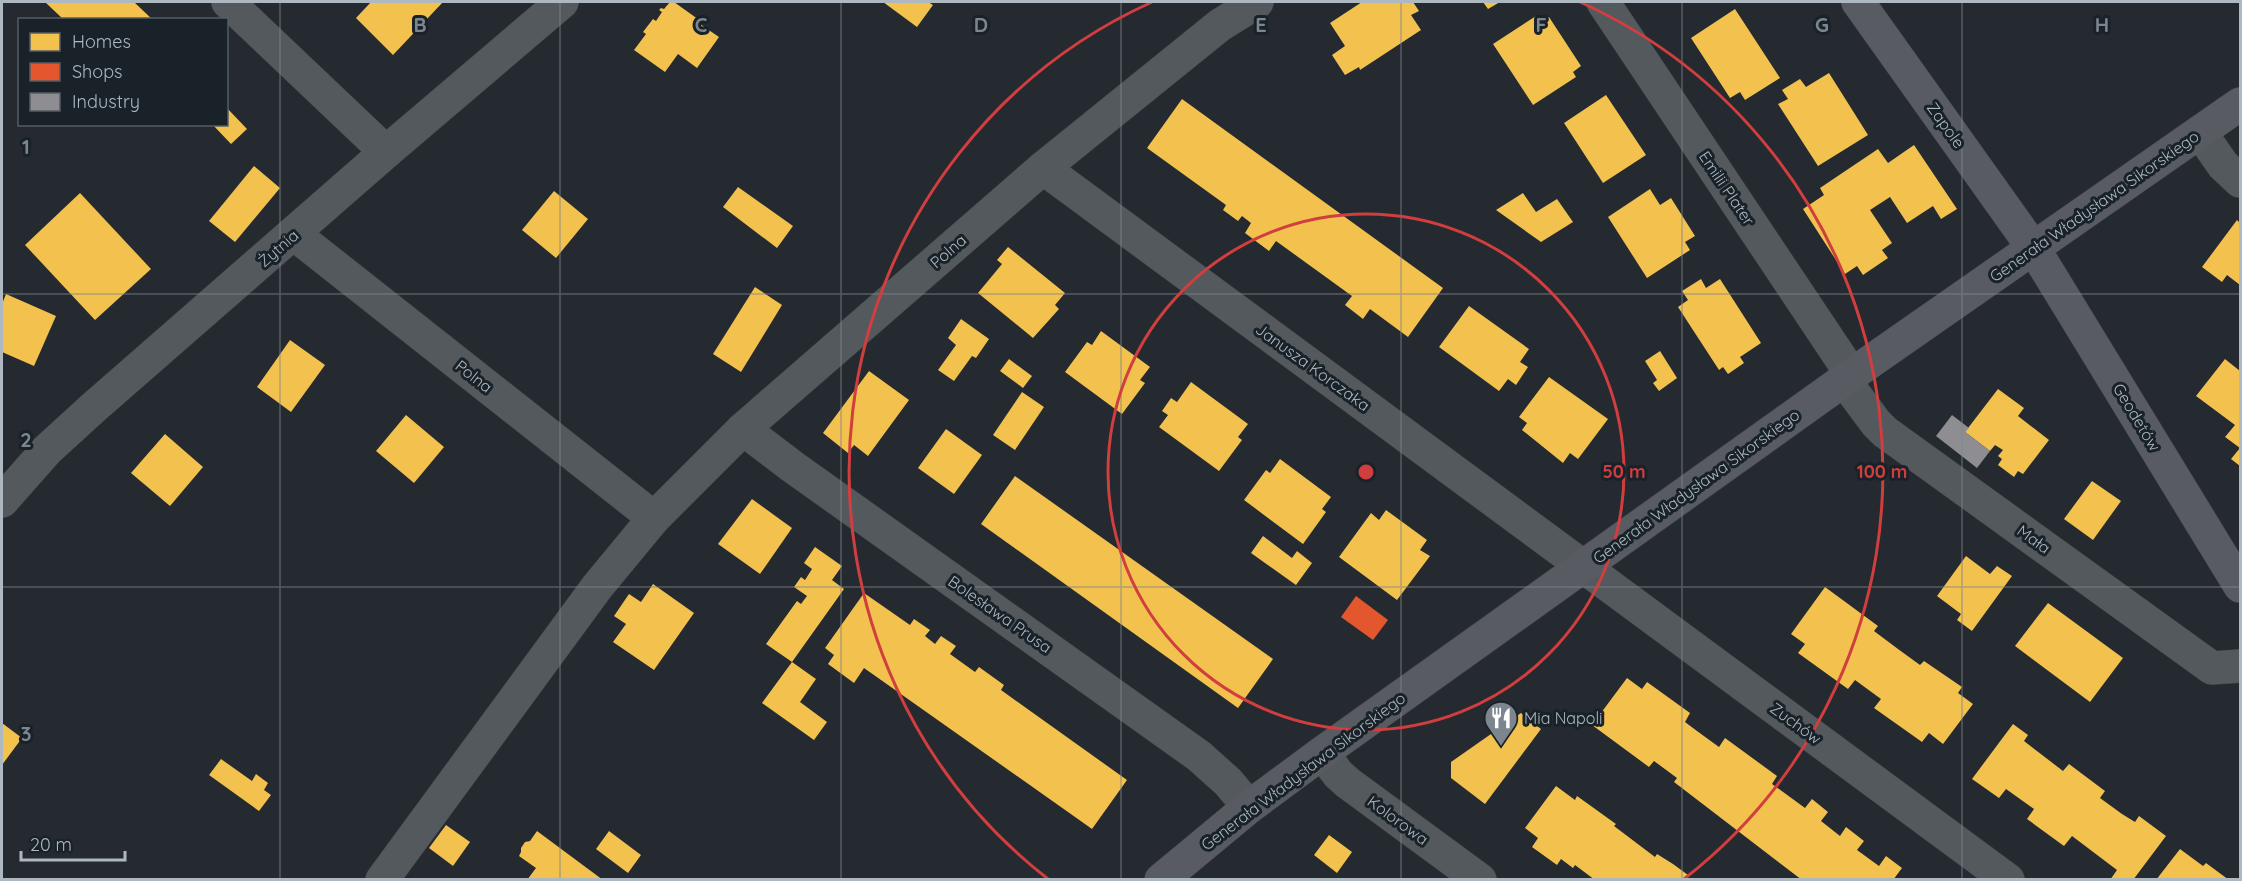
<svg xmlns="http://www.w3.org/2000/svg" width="2242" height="881" viewBox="0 0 2242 881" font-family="Quicksand,sans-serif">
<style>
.homes{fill:#f2c14e}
.shops{fill:#e4572e}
.industry{fill:#8d8d92}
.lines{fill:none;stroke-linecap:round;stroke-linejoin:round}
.street-casing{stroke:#404548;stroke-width:34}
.secondary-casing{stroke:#41474c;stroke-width:34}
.street{stroke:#54595d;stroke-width:33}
.secondary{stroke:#585c62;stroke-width:33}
.grid{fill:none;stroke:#7d868e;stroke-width:1.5;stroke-opacity:0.55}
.ring{fill:none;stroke:#d03e3f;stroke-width:3}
.labels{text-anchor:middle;stroke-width:6;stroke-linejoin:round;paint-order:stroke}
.street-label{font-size:16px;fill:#adb8c1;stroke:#192228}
.poi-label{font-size:16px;fill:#adb8c1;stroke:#192228;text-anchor:start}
.grid-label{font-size:20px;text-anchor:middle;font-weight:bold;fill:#7d868e;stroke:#192228;stroke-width:6;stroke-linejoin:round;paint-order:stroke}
.centre{fill:#d03e3f;stroke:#192228;stroke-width:3}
.ring-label{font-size:18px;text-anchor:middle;font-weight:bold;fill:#d03e3f;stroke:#192228;stroke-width:6;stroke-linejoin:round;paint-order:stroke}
</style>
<rect width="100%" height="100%" fill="#242a2f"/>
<!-- homes -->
<g class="homes">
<polygon points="45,2 134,2 153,20 64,20"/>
<polygon points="371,2 443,2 393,55 356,18"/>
<polygon points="670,2 674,2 702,22 700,24 719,37 697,68 678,54 665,72 634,50 646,34 643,32 653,19 656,21 662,12 659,10 661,8 664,9"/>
<polygon points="883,2 928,2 933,5 917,27"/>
<polygon points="1362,2 1413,2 1419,11 1411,15 1421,30 1360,70 1359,67 1345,75 1332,55 1345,46 1330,23"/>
<polygon points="1483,2 1500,2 1488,9"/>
<polygon points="1735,9 1780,78 1745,100 1740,92 1730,98 1691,38"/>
<polygon points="1536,16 1541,23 1549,17 1581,66 1573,72 1576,77 1533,105 1493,44"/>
<polygon points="1829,73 1868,135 1818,166 1778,104 1788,99 1782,90 1800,79 1806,87"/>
<polygon points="1606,95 1646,155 1603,183 1564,123"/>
<polygon points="1182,99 1443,288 1408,337 1370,309 1363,319 1345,305 1352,296 1276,241 1269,251 1245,233 1251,223 1242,216 1238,221 1223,210 1226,205 1147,148"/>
<polygon points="226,107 247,129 231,144 212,124 226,124"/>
<polygon points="1914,145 1957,209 1941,219 1933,206 1907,223 1890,197 1870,210 1892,243 1882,250 1888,258 1863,275 1857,266 1845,274 1803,209 1824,195 1820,188 1878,149 1888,163"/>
<polygon points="254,166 280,188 235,242 209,221"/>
<polygon points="738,187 793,226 777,248 723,207"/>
<polygon points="1650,189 1660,205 1671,198 1695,236 1685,242 1690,250 1647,278 1608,217"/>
<polygon points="554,191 588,219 556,258 522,230"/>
<polygon points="80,193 151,269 95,320 25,245"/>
<polygon points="1523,193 1536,212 1557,199 1573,222 1541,242 1496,210"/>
<polygon points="2237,220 2240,223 2240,285 2227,275 2222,282 2202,267"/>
<polygon points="1008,247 1065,293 1055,305 1059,309 1033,338 978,293 1002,264 997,260"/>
<polygon points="1701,279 1706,288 1720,279 1761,343 1740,357 1744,363 1728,374 1723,367 1719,370 1678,307 1688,300 1682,291"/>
<polygon points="755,287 782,305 741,372 713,354"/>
<polygon points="6,294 56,316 34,366 2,352 2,304"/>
<polygon points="1469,306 1529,349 1520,362 1528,367 1516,385 1508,379 1499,391 1439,347"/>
<polygon points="961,319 989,339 976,358 972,356 954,381 938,370 956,345 948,338"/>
<polygon points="1101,331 1150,367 1140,380 1145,383 1122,414 1065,372 1087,342 1092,345"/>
<polygon points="290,340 325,365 291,412 257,387"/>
<polygon points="1660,351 1677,378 1659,391 1653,383 1657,380 1645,361"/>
<polygon points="1009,359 1032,376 1023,388 1000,371"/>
<polygon points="2225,359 2240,371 2240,466 2231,459 2240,448 2225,437 2235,425 2196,396"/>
<polygon points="869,371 909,400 868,456 854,445 848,453 823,433"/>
<polygon points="1549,377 1608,419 1578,459 1570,453 1563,463 1522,430 1527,423 1519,417"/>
<polygon points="1191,382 1248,424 1238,437 1242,440 1219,471 1159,427 1168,415 1162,411 1171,398 1177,402"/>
<polygon points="1998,389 2024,408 2018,416 2049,440 2023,474 2018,471 2014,477 1998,465 2002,459 1998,456 2003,450 1995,445 1990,451 1965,432"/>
<polygon points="1022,392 1044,407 1015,450 993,435"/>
<polygon points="406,415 444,447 414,483 376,451"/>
<polygon points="946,429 982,455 954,494 918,468"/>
<polygon points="165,434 203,467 170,506 131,473"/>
<polygon points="1280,459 1331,497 1322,509 1326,512 1303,544 1244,500 1266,470 1270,473"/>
<polygon points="1015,476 1273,659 1238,708 981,524"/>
<polygon points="2092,481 2121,501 2093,540 2064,519"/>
<polygon points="752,499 792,528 760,574 718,544"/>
<polygon points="1386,510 1427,540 1420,550 1430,556 1397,600 1339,557 1371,513 1379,520"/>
<polygon points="1263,536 1292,558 1297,551 1312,563 1296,585 1251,553"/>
<polygon points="815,547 842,566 832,580 844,589 792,662 766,644 797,601 801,604 807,596 794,587 801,577 805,580 812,569 804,563"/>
<polygon points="1966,556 1990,574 1997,566 2012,576 1972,631 1957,620 1961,614 1937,596"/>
<polygon points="653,584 694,613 654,670 613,642 626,624 614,616 629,594 641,602"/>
<polygon points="1825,587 1878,626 1874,631 1898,649 1920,665 1924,661 1962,687 1958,693 1973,704 1943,744 1929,733 1922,742 1874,708 1881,699 1855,680 1848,689 1798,653 1805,644 1791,634"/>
<polygon points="864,593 910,625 914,619 930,630 925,636 935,644 941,636 956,646 950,654 975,672 979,667 1004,685 1001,690 1127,780 1092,829 864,668 854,683 828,664 834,655 825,648"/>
<polygon points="2048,603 2123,658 2090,702 2015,646"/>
<polygon points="792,662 816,679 800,702 827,722 814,740 762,703"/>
<polygon points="1627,678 1642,689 1647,682 1690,713 1685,722 1697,731 1719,747 1725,738 1777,776 1772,784 1805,808 1812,799 1828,812 1821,821 1840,836 1846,827 1864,841 1857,850 1879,866 1886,856 1902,868 1893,880 1802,880 1674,782 1677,778 1654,761 1649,767 1592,725"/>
<polygon points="1521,713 1541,729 1485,804 1451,778 1451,762"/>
<polygon points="2,723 22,738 2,765"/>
<polygon points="2013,724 2028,735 2024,741 2063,771 2069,764 2105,791 2100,798 2122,814 2135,822 2139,816 2166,836 2133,880 2110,880 2117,870 2072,836 2064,846 2027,819 2034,809 2006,789 1999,798 1972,779"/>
<polygon points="221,759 252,781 256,774 268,783 264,790 271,795 259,811 209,775"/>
<polygon points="1556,786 1575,800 1577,796 1616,824 1614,826 1655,857 1657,854 1673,864 1688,875 1686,878 1688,880 1595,880 1575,865 1573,868 1561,859 1557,865 1532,847 1538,838 1525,828"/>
<polygon points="446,825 470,842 453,866 429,848"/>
<polygon points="537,831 603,880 527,880 536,868 519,856 521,852 521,848 525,842 530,841"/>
<polygon points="609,831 641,855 628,873 596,849"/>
<polygon points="1329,835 1352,852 1337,873 1314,855"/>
<polygon points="2180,849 2203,866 2206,863 2229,880 2156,880"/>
</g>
<!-- shops -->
<polygon class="shops" points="1356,596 1388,620 1373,640 1341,617"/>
<!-- industry -->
<polygon class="industry" points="1952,415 1969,428 1965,432 1990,451 1977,468 1936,436"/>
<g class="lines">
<!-- street casing -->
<g class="street-casing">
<g id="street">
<polyline points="228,2 386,152"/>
<polyline points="1603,2 1852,375"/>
<polyline points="2200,132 2223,165 2240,181"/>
<polyline points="1043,168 2008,880"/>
<polyline points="294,234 654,518"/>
<polyline points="1844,380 1876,423 1885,432 2212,668 2240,666"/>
<polyline points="743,429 793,467 1199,756 1228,782 1249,807"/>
<polyline points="2,501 47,450 93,408 386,152 562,2"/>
<polyline points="1322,753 1338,774 1348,783 1480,880"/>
<polyline points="382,880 597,587 654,518 743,429 1043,168 1220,25 1257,2"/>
</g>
</g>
<!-- secondary casing -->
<g class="secondary-casing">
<g id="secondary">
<polyline points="1858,2 2034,249 2240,586"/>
<polyline points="1161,880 1249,807 1322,753 1844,380 2240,104"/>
</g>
</g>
<!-- street -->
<use href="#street" class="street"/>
<!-- secondary -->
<use href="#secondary" class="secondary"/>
</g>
<!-- grid -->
<path class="grid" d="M 280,2 L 280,880M 560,2 L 560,880M 841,2 L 841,880M 1121,2 L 1121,880M 1401,2 L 1401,880M 1682,2 L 1682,880M 1962,2 L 1962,880M 2,294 L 2240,294M 2,587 L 2240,587"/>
<!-- distance rings -->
<g class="ring">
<circle cx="1366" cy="472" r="258"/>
<path d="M1048 879A516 516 0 0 1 1152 2M1580 2A516 516 0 0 1 1684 879"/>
</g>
<!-- icons -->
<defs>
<g id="restaurant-pin" transform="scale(1.725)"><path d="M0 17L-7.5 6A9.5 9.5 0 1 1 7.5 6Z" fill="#7d868e" stroke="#192228"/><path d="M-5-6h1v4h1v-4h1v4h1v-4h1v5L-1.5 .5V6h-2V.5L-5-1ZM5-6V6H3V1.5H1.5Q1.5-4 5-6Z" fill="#fff"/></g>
</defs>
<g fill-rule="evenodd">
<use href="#restaurant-pin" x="1501" y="718"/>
</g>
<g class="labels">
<!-- street labels -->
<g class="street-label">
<text transform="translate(1946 125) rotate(54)" y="6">Zapole</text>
<text transform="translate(1727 188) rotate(56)" y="6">Emilii Plater</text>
<text transform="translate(2094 206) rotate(-35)" y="6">Generała Władysława Sikorskiego</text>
<text transform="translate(278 248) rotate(-41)" y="6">Żytnia</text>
<text transform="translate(948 251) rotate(-41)" y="6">Polna</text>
<text transform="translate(1313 367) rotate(36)" y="6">Janusza Korczaka</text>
<text transform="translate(474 376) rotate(38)" y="6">Polna</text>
<text transform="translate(2137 417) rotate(59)" y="6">Geodetów</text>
<text transform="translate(1696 486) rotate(-36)" y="6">Generała Władysława Sikorskiego</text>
<text transform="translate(2034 539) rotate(36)" y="6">Mała</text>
<text transform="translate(1000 614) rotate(35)" y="6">Bolesława Prusa</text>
<text transform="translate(1796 723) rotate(36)" y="6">Zuchów</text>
<text transform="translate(1303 771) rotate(-37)" y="6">Generała Władysława Sikorskiego</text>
<text transform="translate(1398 820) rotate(36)" y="6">Kolorowa</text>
</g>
<!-- poi labels -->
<g class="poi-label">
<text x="1524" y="724">Mia Napoli</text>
</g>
</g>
<g class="grid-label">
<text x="420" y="32">B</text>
<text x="701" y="32">C</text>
<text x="981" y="32">D</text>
<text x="1261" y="32">E</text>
<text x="1541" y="32">F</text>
<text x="1822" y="32">G</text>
<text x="2102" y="32">H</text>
<text x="26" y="154">1</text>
<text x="26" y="447">2</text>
<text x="26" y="741">3</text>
</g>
<circle cx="1366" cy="472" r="9" class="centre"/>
<g class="ring-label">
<text x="1624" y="478">50 m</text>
<text x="1882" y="478">100 m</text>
</g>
<!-- border -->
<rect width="2242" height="881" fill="none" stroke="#adb8c1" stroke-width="6"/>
<!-- legend -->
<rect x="18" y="18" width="210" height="108" fill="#192228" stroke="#545e65" stroke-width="1.5"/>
<rect x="30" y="33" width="30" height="18" fill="#f2c14e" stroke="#545e65" stroke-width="1.5"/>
<text x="72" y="48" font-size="18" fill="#adb8c1">Homes</text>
<rect x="30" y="63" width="30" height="18" fill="#e4572e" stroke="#545e65" stroke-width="1.5"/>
<text x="72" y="78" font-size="18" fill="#adb8c1">Shops</text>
<rect x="30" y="93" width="30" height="18" fill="#8d8d92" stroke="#545e65" stroke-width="1.5"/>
<text x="72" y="108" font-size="18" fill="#adb8c1">Industry</text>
<!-- scale -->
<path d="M21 851v9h104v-9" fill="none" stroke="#adb8c1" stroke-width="3"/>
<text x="30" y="851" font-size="18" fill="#adb8c1" stroke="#192228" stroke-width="4.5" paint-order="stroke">20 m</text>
</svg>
